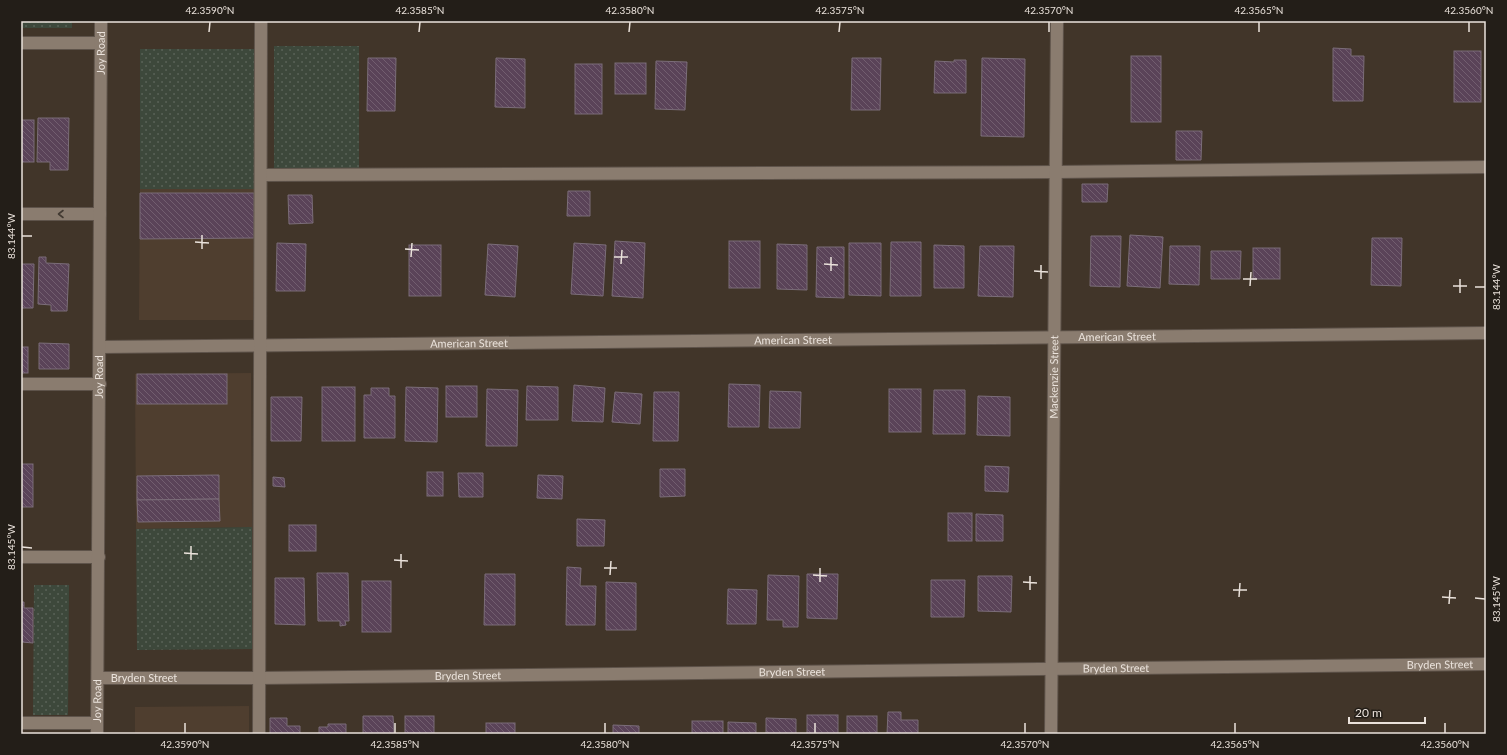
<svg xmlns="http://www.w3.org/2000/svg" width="1507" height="755" viewBox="0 0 1507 755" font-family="Lato,sans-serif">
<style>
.built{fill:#4f3e2f}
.grass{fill:url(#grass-dots)}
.building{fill:url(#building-back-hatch);stroke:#7b6d79}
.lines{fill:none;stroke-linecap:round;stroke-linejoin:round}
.minor-casing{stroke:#5e534a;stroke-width:14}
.minor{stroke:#8a7c6f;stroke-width:12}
.oneway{stroke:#423a32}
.ticks{fill:none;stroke:#eae2db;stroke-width:1.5}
.labels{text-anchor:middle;stroke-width:3.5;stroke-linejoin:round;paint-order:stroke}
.street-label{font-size:11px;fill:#eae2db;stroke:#231e18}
.neatline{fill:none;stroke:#eae2db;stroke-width:1.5}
.ticks-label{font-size:10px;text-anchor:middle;fill:#eae2db}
</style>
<defs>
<pattern id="grass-dots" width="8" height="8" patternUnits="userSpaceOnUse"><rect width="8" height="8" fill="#3d483b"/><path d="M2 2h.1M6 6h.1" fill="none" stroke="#596257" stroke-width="1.8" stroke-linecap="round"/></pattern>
<pattern id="building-back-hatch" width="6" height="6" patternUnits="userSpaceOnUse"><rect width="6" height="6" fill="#5a4358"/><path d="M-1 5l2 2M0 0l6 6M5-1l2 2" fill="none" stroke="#725e6f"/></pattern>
</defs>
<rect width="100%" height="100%" fill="#413529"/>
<!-- built -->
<g class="built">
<polygon points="140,189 254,189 255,320 139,320"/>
<polygon points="251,373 252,527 136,529 135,374"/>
<polygon points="249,706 249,734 135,734 135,707"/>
</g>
<!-- grass -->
<g class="grass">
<rect x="21" y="21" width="51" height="7"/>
<polygon points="274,46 359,46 359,170 274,169"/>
<rect x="140" y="49" width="114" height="140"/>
<polygon points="252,527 252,649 137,650 136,529"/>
<polygon points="34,585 69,585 68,715 33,715"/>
</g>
<!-- building -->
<g class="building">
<polygon points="1333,48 1351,49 1351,56 1364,56 1363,101 1333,101"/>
<rect x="1454" y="51" width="27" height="51"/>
<rect x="1131" y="56" width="30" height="66"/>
<polygon points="368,58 396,58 395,111 367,111"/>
<polygon points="496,58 525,59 525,108 495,107"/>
<polygon points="852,58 881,58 880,110 851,110"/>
<polygon points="982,58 1025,59 1024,137 981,136"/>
<polygon points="954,60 966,60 966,93 934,93 935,61 954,62"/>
<polygon points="656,61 687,62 685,110 655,109"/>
<rect x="615" y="63" width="31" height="31"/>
<rect x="575" y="64" width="27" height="50"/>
<polygon points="38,118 69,118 68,170 50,170 50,162 37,162"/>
<rect x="21" y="120" width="13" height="42"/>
<polygon points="1176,131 1202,131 1201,160 1176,160"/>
<polygon points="1082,184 1108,184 1107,202 1082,202"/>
<polygon points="568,191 590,191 590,216 567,216"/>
<polygon points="140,193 254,193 254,238 140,239"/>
<polygon points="288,195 312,195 313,223 289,224"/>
<polygon points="1130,235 1163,237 1160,288 1127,286"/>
<polygon points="1091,236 1121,236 1120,287 1090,286"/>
<polygon points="1372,238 1402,238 1401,286 1371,285"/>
<polygon points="615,241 645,243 643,298 612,296"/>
<rect x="729" y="241" width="31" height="47"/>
<polygon points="891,242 921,242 921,296 890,296"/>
<polygon points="277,243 306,244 305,291 276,291"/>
<polygon points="574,243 606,245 603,296 571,294"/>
<polygon points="849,243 881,243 881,296 849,295"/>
<polygon points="488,244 518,246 515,297 485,295"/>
<polygon points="777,244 807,245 807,290 777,289"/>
<rect x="409" y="245" width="32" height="51"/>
<polygon points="934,245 964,246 964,288 934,288"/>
<polygon points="980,246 1014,246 1013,297 978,296"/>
<polygon points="1170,246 1200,246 1199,285 1169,284"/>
<polygon points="817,247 844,247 844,298 816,297"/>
<rect x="1253" y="248" width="27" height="31"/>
<polygon points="1211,251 1241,251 1240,279 1211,279"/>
<polygon points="39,257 46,257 46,263 69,264 67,311 51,311 51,305 38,304"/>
<polygon points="21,264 34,264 33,308 21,308"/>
<polygon points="39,343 69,344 69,369 39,369"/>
<rect x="21" y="347" width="7" height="26"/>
<rect x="137" y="374" width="90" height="30"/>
<polygon points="729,384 760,385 759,427 728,427"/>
<polygon points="574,385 605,388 603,422 572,421"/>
<rect x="446" y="386" width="31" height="31"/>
<polygon points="527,386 558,387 558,420 526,420"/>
<rect x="322" y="387" width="33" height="54"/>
<polygon points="406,387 438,388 437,442 405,441"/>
<polygon points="371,388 389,388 389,396 395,396 395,438 364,438 364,395 371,395"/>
<polygon points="487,389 518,390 517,446 486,446"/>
<rect x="889" y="389" width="32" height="43"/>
<polygon points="934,390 965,390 965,434 933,434"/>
<polygon points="770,391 801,392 800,428 769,428"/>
<polygon points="615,392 642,394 640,424 612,422"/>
<polygon points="654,392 679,392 678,441 653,441"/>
<polygon points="978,396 1010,397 1010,436 977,435"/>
<polygon points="271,397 302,397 301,441 271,441"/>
<rect x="21" y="464" width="12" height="43"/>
<polygon points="985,466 1009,467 1008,492 985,491"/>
<polygon points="660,469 685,469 685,496 660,497"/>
<rect x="427" y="472" width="16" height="24"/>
<polygon points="458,473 483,473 483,497 459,497"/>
<polygon points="219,475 219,499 137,500 137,476"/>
<polygon points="538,475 563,476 562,499 537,498"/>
<polygon points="273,477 284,478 285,487 273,486"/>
<polygon points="219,499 220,521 138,522 137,500"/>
<rect x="948" y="513" width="24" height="28"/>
<polygon points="976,514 1003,515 1003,541 976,541"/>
<polygon points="577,519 605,520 604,546 577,546"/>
<rect x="289" y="525" width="27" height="26"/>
<polygon points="567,567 581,568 580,586 596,586 595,625 566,625"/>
<polygon points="317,573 348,573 349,621 345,621 346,625 340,626 340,621 318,621"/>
<polygon points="485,574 515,574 515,625 484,625"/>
<polygon points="807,574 838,574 837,619 807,618"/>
<polygon points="768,575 799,576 798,627 783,627 783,620 767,620"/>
<polygon points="978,576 1012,576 1011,612 978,611"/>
<polygon points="275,578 304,578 305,625 275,624"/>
<polygon points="931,580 965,580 964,617 931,617"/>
<rect x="362" y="581" width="29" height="51"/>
<polygon points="606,582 636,583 636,630 606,630"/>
<polygon points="728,589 757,590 756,624 727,624"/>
<polygon points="21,602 24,602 24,608 33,608 33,643 22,642"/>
<polygon points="888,712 901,712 901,720 918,720 918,734 887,734"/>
<rect x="807" y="715" width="31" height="19"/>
<polygon points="363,716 393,716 394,734 363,734"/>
<rect x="405" y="716" width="29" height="18"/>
<rect x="847" y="716" width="30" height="18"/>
<polygon points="270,718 287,718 287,726 300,726 300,734 270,734"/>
<polygon points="766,718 796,719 796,734 766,734"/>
<rect x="692" y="721" width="31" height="13"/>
<polygon points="728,722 756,723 756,734 728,734"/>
<rect x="486" y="723" width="29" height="11"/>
<polygon points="328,724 346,724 346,734 319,734 319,727 328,727"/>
<polygon points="613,725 639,726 639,734 613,734"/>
</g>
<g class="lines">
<!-- minor casing -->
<g class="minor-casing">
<g id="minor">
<polyline points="21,43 101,43"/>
<polyline points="261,175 1056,172 1486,167"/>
<polyline points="21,214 100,214"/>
<path id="s1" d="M 100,347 L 1486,333"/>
<polyline points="21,384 100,384"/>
<polyline points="21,557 99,557"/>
<path id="s2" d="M 98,678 L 259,678 L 1486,664"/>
<polyline points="21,723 97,723"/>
<path id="s3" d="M 97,734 L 101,21"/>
<polyline points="259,734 261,21"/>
<path id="s4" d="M 1051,734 L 1057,21"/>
</g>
</g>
<!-- minor -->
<use href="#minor" class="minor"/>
</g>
<!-- one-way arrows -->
<defs><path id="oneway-chevron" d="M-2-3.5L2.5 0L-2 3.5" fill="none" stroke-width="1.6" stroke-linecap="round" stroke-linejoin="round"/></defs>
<use class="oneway" href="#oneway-chevron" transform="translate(61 214) rotate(-180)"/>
<!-- ticks -->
<path class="ticks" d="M 209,32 L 210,22M 419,32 L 420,22M 629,32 L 630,22M 839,32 L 840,22M 1049,32 L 1049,22M 1259,32 L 1259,22M 1469,32 L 1469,22M 22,236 L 32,236M 195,242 L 209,243M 202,249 L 202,235M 405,249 L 419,250M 411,257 L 412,243M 614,257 L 628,257M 621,264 L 622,250M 824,264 L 838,265M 831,271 L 831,257M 1034,271 L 1048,272M 1041,279 L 1041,265M 1243,279 L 1257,279M 1250,286 L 1251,272M 1453,286 L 1467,286M 1475,287 L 1485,287M 1460,293 L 1460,279M 22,547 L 32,548M 184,553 L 198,554M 191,560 L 191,546M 394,560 L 408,561M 401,568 L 401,554M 604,568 L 617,568M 610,575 L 611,561M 813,575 L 827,576M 820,582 L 820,568M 1023,582 L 1037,583M 1030,590 L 1030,576M 1233,590 L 1247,590M 1239,597 L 1240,583M 1442,597 L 1456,598M 1475,598 L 1485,599M 1449,604 L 1450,590M 185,733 L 185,723M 395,733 L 395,723M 605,733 L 605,723M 815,733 L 815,723M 1025,733 L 1025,723M 1235,733 L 1235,723M 1445,733 L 1445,723"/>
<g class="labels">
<!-- street labels -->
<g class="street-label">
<text dy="4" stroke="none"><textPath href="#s3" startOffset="681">Joy Road</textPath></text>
<text dy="4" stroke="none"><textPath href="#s1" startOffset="1017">American Street</textPath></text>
<text dy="4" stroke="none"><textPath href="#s1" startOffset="693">American Street</textPath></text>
<text dy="4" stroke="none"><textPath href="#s1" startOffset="369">American Street</textPath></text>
<text dy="4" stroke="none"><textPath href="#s3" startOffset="357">Joy Road</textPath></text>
<text dy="4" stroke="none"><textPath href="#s4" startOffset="357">Mackenzie Street</textPath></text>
<text dy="4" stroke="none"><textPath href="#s2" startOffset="1342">Bryden Street</textPath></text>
<text dy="4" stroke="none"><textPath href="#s2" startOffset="1018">Bryden Street</textPath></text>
<text dy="4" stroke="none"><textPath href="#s2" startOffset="694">Bryden Street</textPath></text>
<text dy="4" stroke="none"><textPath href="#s2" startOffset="370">Bryden Street</textPath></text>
<text dy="4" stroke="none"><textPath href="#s2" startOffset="46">Bryden Street</textPath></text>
<text dy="4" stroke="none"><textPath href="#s3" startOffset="33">Joy Road</textPath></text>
</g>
</g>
<!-- border -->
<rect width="1507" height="755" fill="none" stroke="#231e18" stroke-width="44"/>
<!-- scale -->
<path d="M1349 717v6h76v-6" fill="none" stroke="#eae2db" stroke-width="2"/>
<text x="1355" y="717" font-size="12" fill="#eae2db" stroke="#231e18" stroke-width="3" paint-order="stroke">20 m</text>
<rect x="22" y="22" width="1463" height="711" class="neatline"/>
<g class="ticks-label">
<text x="210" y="14">42.3590°N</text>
<text x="420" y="14">42.3585°N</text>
<text x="630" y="14">42.3580°N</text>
<text x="840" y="14">42.3575°N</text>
<text x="1049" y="14">42.3570°N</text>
<text x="1259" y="14">42.3565°N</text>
<text x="1469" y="14">42.3560°N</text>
<text transform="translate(11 236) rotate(-90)" y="4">83.144°W</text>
<text transform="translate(1496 287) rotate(-90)" y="4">83.144°W</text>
<text transform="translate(11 547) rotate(-90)" y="4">83.145°W</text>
<text transform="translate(1496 599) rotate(-90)" y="4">83.145°W</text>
<text x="185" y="748">42.3590°N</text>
<text x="395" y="748">42.3585°N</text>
<text x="605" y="748">42.3580°N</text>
<text x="815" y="748">42.3575°N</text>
<text x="1025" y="748">42.3570°N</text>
<text x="1235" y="748">42.3565°N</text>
<text x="1445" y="748">42.3560°N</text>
</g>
</svg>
